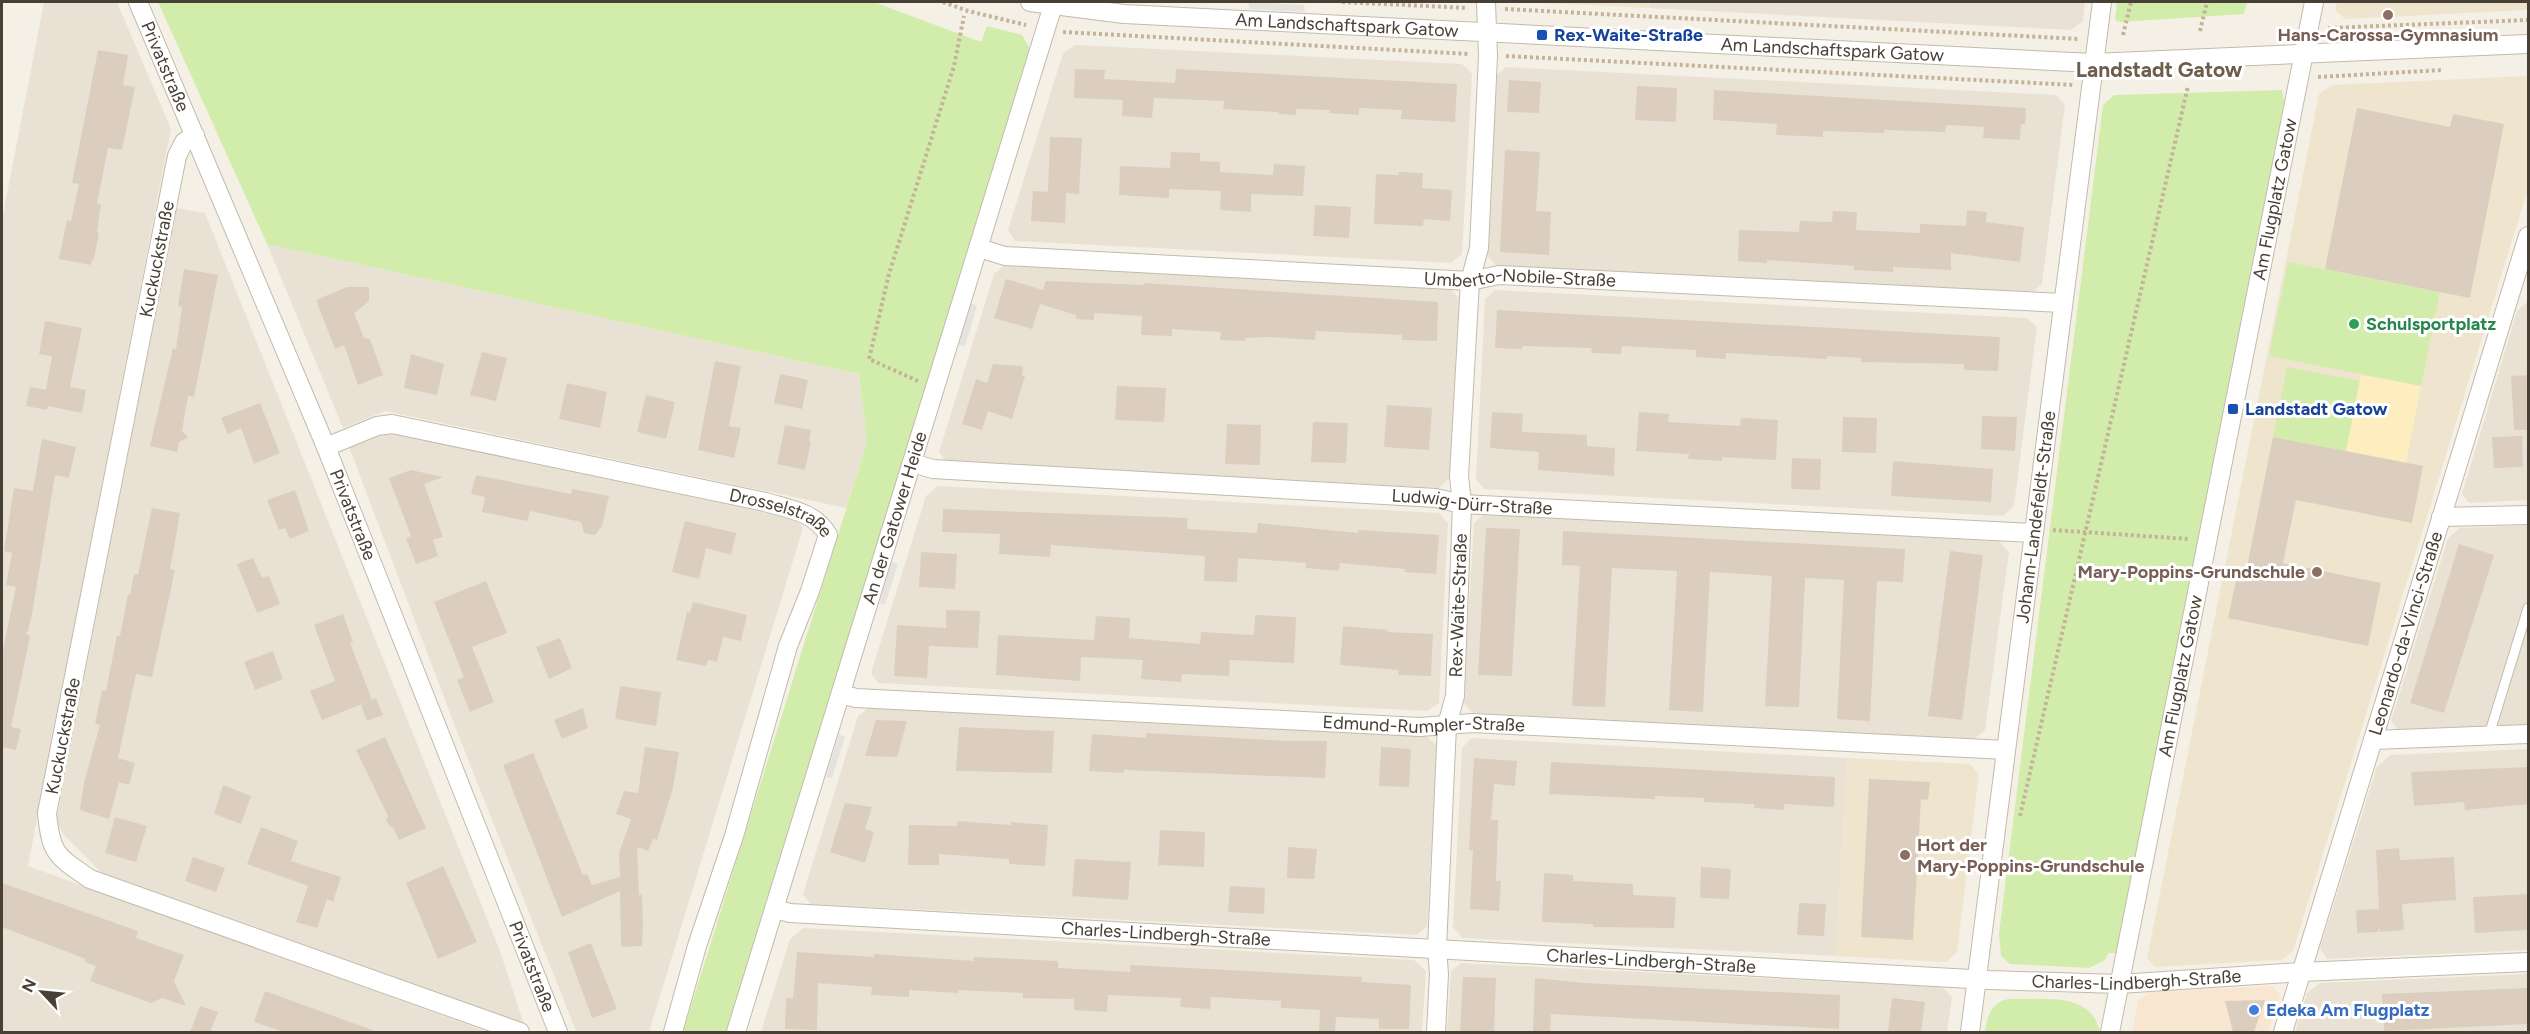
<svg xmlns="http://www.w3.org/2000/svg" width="2530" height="1034" viewBox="0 0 2530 1034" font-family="Figtree,sans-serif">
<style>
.residential{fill:#e9e2d4}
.commercial{fill:#f9e6d0}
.education{fill:#efe5cf}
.green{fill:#d2edab}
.sand{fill:#fdedbf}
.parking{fill:#e5e3df}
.building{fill:#dbcebe}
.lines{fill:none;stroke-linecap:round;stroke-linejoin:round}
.lane-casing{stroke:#c4baab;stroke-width:11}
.street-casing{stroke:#c4baab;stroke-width:20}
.path{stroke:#c4b398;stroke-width:4;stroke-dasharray:3 3;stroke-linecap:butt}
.lane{stroke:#fff;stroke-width:9}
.street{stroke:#fff;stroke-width:18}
.education-dot{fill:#8d6e63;stroke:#fff;stroke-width:2}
.transit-dot{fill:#1a4fb4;stroke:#fff;stroke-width:2}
.leisure-dot{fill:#2e9e5b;stroke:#fff;stroke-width:2}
.shop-dot{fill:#3f7fe0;stroke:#fff;stroke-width:2}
.labels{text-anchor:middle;stroke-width:6;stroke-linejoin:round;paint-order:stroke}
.street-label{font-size:18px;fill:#484035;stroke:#fff}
.transit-label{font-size:18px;font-weight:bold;fill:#164399;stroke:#fff;text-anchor:start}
.education-label{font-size:18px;font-weight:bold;fill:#785e54;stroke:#fff}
.leisure-label{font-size:18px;font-weight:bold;fill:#27864d;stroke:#fff;text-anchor:start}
.shop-label{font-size:18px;font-weight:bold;fill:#366cbe;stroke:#fff;text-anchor:start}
.quarter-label{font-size:21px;font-weight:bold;fill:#6c5e4b;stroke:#fff}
</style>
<rect width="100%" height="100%" fill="#f5f0e6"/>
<!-- residential -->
<g class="residential">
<polygon points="44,2 117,2 171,129 28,866 488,1032 2,1032 2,220"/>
<polygon points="1650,2 2085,2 2083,21 2071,30 1649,8"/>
<polygon points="1075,45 1462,64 1472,74 1462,254 1451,263 1015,241 1008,230 1063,53"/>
<polygon points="1506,67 2056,95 2065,105 2042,284 2032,293 1496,266 1487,255 1496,76"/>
<polygon points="176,208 205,213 500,951 524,1024 102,873 64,835 56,821"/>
<polygon points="267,244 859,374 867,442 846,508 385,411 343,428"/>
<polygon points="1006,264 1449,288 1459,298 1451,477 1439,488 946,462 939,452 994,274"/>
<polygon points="1495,290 2027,318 2037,327 2014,506 2003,516 1484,489 1476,479 1485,299"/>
<polygon points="2528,301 2528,500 2469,503 2462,494 2517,311"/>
<polygon points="385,432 796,519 803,528 649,1032 576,1031 456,729 349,447"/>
<polygon points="938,486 1439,513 1448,523 1439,703 1427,711 878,683 871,673 926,496"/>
<polygon points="1484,514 1999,541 2009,552 1985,730 1973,740 1473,713 1463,703 1474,523"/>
<polygon points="2528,525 2528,725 2399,731 2391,721 2448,538 2460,528"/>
<polygon points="870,707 1426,736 1437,746 1427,926 1417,935 810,904 803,894 858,716"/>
<polygon points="1472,738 1847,758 1836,956 1462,938 1453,927 1462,748"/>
<polygon points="2528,749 2528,950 2327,959 2320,948 2377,767 2390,755"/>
<polygon points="803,928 1414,960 1426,971 1422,1032 761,1032 790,939"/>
<polygon points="1461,963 1942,987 1952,997 1947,1032 1447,1032 1451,971"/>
<polygon points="2528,974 2528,1032 2295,1032 2307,993 2320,983"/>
</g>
<!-- commercial -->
<polygon class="commercial" points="2273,986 2280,995 2268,1032 2132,1032 2138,1001 2150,992"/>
<!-- education -->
<g class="education">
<polygon points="1522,2 1650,2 1649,8"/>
<polygon points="2337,2 2528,2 2528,10 2345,19 2335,10"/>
<polygon points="2528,76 2528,189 2293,951 2281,960 2155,967 2147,958 2319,94 2332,85"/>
<polygon points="1847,758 1970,764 1979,774 1957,952 1946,962 1836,956"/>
</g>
<!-- green -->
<g class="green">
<polygon points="158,2 874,2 981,42 987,26 1022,35 1030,49 726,1032 683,1032 867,442 859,374 267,244"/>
<polygon points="2117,2 2247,2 2244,14 2120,22 2115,20"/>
<polygon points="2282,90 2284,102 2117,953 2109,953 2105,960 2089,968 2010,964 2001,956 1999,934 2103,105 2114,95"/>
<polygon points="2288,262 2440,292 2421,386 2269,356"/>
<polygon points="2287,367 2360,381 2346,451 2273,437"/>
<path d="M 2008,999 C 2042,1000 2091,990 2100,1032 L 1985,1032 C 1987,1016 1991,1003 2008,999 Z"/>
</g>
<!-- sand -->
<polygon class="sand" points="2361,375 2421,386 2406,463 2346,451"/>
<!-- parking -->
<g class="parking">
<polygon points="1249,2 1304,5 1305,12 1249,9"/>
<polygon points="971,303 977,306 965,346 958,345"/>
<polygon points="891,562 898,564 885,605 879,604"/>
<polygon points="839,734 845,737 832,778 826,777"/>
</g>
<!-- building -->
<g class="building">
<polygon points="98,50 128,55 123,85 135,87 122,150 108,148 97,204 101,204 97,231 99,234 94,258 90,265 59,259 67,220 71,221 79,184 72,183"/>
<polygon points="1075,69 1105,70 1104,79 1175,83 1176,69 1457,84 1455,122 1401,119 1402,110 1359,108 1359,115 1329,113 1330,110 1296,109 1296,115 1278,114 1279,112 1223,109 1224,101 1154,98 1152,118 1122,116 1123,100 1074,98"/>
<polygon points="1509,80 1541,82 1539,113 1507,112"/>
<polygon points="1637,86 1677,88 1676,122 1635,120"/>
<polygon points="1714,90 2026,108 2025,124 2021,124 2020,140 1983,138 1984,127 1946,125 1945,132 1884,130 1884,133 1823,131 1823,137 1776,135 1777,124 1713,120"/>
<polygon points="2357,108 2450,127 2453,114 2504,124 2470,298 2325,269"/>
<polygon points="1050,137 1082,138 1079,194 1066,193 1065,223 1031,221 1033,191 1048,192"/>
<polygon points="1505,150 1540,152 1536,211 1551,212 1549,255 1500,252"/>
<polygon points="1171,152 1200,153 1200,161 1220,162 1220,172 1273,175 1274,164 1305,166 1303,196 1251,194 1251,212 1220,210 1221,191 1169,189 1169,198 1119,195 1120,166 1170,168"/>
<polygon points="1399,172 1423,173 1422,188 1452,190 1450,221 1424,219 1423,226 1374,224 1376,174 1399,175"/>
<polygon points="1315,205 1351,207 1349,238 1313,236"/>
<polygon points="1967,210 1987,212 1986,222 2024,227 2020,262 1951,253 1951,270 1893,267 1893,272 1854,270 1854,266 1767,260 1767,263 1738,261 1739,230 1799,232 1800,221 1832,222 1833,211 1857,212 1856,230 1920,233 1920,224 1966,226"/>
<polygon points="184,269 218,275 194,397 188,396 182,431 188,437 179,442 177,452 150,446 173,348 176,349 182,307 178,306"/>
<polygon points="1006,279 1043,290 1046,281 1144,285 1144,283 1438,302 1437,341 1402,340 1402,335 1316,331 1315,340 1269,337 1246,338 1245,341 1220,340 1221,332 1172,329 1172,336 1141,335 1142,316 1094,313 1094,320 1076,319 1076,315 1040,304 1032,329 994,318"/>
<polygon points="347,287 369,287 369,301 354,313 364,338 370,339 383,375 358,385 344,345 335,349 316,300"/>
<polygon points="1497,310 2000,337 1998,371 1964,370 1964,364 1861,362 1861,358 1827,356 1827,359 1726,353 1726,359 1696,357 1696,350 1622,346 1621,354 1591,353 1592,348 1522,346 1522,349 1495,348"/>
<polygon points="45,321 82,328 70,387 86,390 82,413 48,406 47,410 26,406 30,387 46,390 52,356 39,354"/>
<polygon points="482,352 507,358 496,401 470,395"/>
<polygon points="411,354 444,364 437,395 404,388"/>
<polygon points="715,361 741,366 729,426 741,428 734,458 698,450"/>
<polygon points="993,364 1023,366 1022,376 1025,376 1012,419 988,411 982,430 962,424 976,379 987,383"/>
<polygon points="780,374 808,380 802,409 774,403"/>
<polygon points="2529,375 2529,430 2514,430 2511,376"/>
<polygon points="567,383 607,392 600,428 559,419"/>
<polygon points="1117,386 1166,388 1164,422 1115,420"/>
<polygon points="646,395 675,402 666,439 637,432"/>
<polygon points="260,403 280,453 254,464 241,428 228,434 221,418"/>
<polygon points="1387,405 1432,408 1429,450 1384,447"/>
<polygon points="1492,412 1523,414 1522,432 1587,435 1587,446 1615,448 1614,476 1538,470 1539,452 1490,448"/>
<polygon points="1639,412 1669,414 1668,422 1740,426 1741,418 1778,420 1776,460 1722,457 1722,461 1688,459 1689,454 1636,451"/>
<polygon points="1982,416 2017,417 2015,451 1981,449"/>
<polygon points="1843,417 1877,418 1876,453 1842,452"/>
<polygon points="1313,422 1348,423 1346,463 1311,462"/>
<polygon points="1227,424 1261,425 1260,465 1225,464"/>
<polygon points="785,425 811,430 809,441 811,441 805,470 777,464"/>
<polygon points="2522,436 2523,467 2494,468 2492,437"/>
<polygon points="2273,437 2423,466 2412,523 2296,500 2283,563 2381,583 2368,646 2228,618 2236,581 2244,582"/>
<polygon points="42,439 76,447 69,478 55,475 32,614 28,631 25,632 30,637 11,727 21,729 16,750 2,747 2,655 16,587 6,585 12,553 4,551 14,488 33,491"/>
<polygon points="1792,458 1821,459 1820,490 1791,489"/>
<polygon points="1893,461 1993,469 1991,502 1891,496"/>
<polygon points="411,470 443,477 424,484 443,537 433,540 438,556 416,564 406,538 411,536 389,478"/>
<polygon points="476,475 571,494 572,489 609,496 602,526 595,535 584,533 581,522 530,511 527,521 482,512 485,497 471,494"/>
<polygon points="295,490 309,531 290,539 285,528 279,530 267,500"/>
<polygon points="152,508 180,513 170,569 175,570 152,677 136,674 118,758 135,763 129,785 119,782 109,819 80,810 84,783 100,725 95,724 102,690 106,691 117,635 120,636 128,594 130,595 134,574 138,575"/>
<polygon points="943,509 1188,518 1187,529 1257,533 1258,523 1358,533 1358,530 1439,535 1436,574 1405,572 1405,569 1340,563 1339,571 1306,568 1306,563 1238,558 1237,582 1204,581 1205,556 1051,545 1050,557 999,554 1000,534 942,532"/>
<polygon points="685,521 736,533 731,555 706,548 699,579 672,572"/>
<polygon points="1486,528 1520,529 1512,676 1478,675"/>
<polygon points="1563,531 1905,549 1903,582 1877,581 1870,721 1837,719 1844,580 1805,578 1799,707 1765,706 1772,576 1744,574 1710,572 1703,712 1669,710 1677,571 1612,568 1605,707 1572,706 1580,566 1562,565"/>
<polygon points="2459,544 2494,555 2444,713 2410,703"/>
<polygon points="1950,551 1983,555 1962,720 1928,716"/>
<polygon points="921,552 957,554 955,589 919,587"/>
<polygon points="253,558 262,578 269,576 280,604 257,613 237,564"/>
<polygon points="486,581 507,633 472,647 494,702 470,712 457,680 464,677 434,602"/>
<polygon points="693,602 747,615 741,641 723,637 717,662 708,660 706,666 676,660 687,612 690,613"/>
<polygon points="946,610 980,611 978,648 929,646 927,678 894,676 897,625 946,628"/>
<polygon points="343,614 353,642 350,643 372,700 322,720 310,691 335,681 314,625"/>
<polygon points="1255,615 1296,617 1294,663 1230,660 1229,676 1182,674 1181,682 1141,679 1143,660 1081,657 1080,681 996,675 998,635 1094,640 1096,616 1130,618 1129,638 1200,644 1201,632 1254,635"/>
<polygon points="1343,626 1388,630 1387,632 1433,634 1431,676 1398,675 1399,670 1340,665"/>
<polygon points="560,638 572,668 549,679 536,647"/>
<polygon points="273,651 283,679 255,690 244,662"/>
<polygon points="620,686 661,692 656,726 615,719"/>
<polygon points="376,698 383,715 367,721 361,705"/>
<polygon points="583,708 588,728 562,739 554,720"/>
<polygon points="876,720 907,721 897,757 865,756"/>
<polygon points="959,727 1054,731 1052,773 956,771"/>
<polygon points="1146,733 1288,741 1327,741 1325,778 1124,770 1124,773 1089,771 1092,734 1146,738"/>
<polygon points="385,737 426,828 399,840 393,828 389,826 386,819 388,816 356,750"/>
<polygon points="645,747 679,752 673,788 657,840 653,839 648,851 637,847 639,895 642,895 643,923 642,946 621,947 620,891 562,917 503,765 533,753 583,875 587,874 592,885 620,877 619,853 631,819 616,814 624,791 638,793"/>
<polygon points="1381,747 1411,749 1409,787 1379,786"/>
<polygon points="1474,758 1517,761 1515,786 1494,784 1491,820 1498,820 1496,881 1501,881 1499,911 1470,909 1473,850 1469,850"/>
<polygon points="1551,762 1835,777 1834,807 1784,804 1784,810 1754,808 1754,804 1704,802 1704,798 1655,796 1655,799 1549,794"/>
<polygon points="2529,767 2529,804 2465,810 2464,802 2414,806 2411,772"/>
<polygon points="1869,779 1930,782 1928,800 1921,799 1913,940 1861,937"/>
<polygon points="223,785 251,796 241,824 214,814"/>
<polygon points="845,803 872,807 865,829 874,832 865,863 830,852"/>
<polygon points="115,817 147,826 136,862 105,853"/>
<polygon points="957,821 1011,825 1011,822 1048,825 1045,866 1009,864 1009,859 939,854 939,865 908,865 909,825 957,826"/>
<polygon points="261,827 298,841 291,861 341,877 333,902 327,899 317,928 296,922 308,886 247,864"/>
<polygon points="1160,830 1205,832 1204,867 1158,865"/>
<polygon points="1288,847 1317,849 1314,879 1287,878"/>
<polygon points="2399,848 2400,860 2454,857 2456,900 2402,904 2404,930 2380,932 2379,927 2378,932 2357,933 2356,910 2379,909 2376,850"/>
<polygon points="193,857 225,868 216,892 185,881"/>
<polygon points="1075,859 1131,862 1128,900 1072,896"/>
<polygon points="443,866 477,942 438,959 406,883"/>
<polygon points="1701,867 1731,869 1729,899 1700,898"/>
<polygon points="1544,873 1573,875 1573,881 1633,884 1633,895 1676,897 1674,928 1593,927 1593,924 1542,922"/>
<polygon points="2,883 138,931 136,938 184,955 174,981 186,1006 162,998 151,1003 90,981 96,966 84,962 86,959 2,927"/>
<polygon points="1230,886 1265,888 1264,914 1228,912"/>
<polygon points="2529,894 2529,930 2475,933 2473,897"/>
<polygon points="1799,903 1826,904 1824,936 1797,935"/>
<polygon points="591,943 617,1009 592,1018 568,952"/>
<polygon points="797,952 874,957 874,954 974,961 974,957 1058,961 1058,968 1130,972 1130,965 1362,977 1361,982 1411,985 1409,1029 1379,1029 1379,1019 1336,1017 1335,1032 1319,1032 1320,1010 1281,1008 1281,1001 1211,997 1210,1009 1180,1007 1181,998 1108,995 1107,1012 1074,1010 1074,999 1023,998 1023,993 958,990 958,993 909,990 909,997 871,995 872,987 818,983 817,1030 785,1029 786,998 793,998"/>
<polygon points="1463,977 1496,978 1494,1032 1460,1032"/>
<polygon points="1535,978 1584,983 1840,995 1839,1029 1551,1014 1550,1032 1533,1032"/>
<polygon points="2527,988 2529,1024 2384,1031 2382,994"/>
<polygon points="265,991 372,1030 372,1032 284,1032 254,1022"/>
<polygon points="1892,998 1925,1002 1921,1032 1888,1032"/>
<polygon points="2265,1000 2254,1032 2233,1032 2225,1001"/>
<polygon points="200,1006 218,1012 210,1032 190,1032"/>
</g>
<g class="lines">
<!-- lane casing -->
<g class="lane-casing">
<polyline id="lane" points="2489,735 2528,608"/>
</g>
<!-- street casing -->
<g class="street-casing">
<g id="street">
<path id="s1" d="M 138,2 L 326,447 L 558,1032"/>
<path id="s2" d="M 1030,2 L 1124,14 L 2093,63 L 2528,44"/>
<path d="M 195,135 L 184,142 L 177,156 L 47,813 C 51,855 57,856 90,879 L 520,1032"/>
<path id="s3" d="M 979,248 L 1005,256 L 1470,281 L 1499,275 L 2062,303"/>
<path id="s4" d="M 326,447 L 377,426 L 392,424 L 765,502 C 789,509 815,512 828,535 L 810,591 L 788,646 L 734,836 L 697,946 L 673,1032"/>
<path id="s5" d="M 912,463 L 933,469 L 1436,498 L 1462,504 L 2033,533"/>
<polyline points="2441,517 2528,515"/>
<path id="s6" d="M 841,694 L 856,698 L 1420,727 L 1473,723 L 2006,750"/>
<polyline points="2373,740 2528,734"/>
<path id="s7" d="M 774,909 L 790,913 L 1989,980 L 2119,984 L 2301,972 L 2528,962"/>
<path id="s8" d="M 736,1032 L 1054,2"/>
<path id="s9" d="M 1436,1032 L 1439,974 L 1437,948 L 1447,725 L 1455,696 L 1462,504 L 1459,476 L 1470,281 L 1479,248 L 1488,56 L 1486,2"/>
<path id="s10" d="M 1970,1032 L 2102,2"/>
<path id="s11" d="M 2110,1032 L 2314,2"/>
<path id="s12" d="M 2283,1032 L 2528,236"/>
</g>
</g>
<!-- path -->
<g class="path">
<polyline points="943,2 968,11 1026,25"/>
<polyline points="1342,2 1468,8"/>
<polyline points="1505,9 2079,39"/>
<polyline points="2328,28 2528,20"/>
<polyline points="2200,31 2207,2"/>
<polyline points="1063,32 1469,54"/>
<polyline points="2123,35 2131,2"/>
<polyline points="1506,56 2074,85"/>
<polyline points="2318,77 2442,70"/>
<polyline points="918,381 869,359 889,274 954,66 964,16"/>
<polyline points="2053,530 2189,539"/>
<polyline points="2020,816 2188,86"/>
</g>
<!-- lane -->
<use href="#lane" class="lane"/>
<!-- street -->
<use href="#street" class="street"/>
</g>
<!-- markers -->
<g class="education-dot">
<circle cx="2388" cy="15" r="6"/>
<circle cx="2317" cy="572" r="6"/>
<circle cx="1905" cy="855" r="6"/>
</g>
<g class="transit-dot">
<rect x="1536" y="29" width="12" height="12" rx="3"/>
<rect x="2227" y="403" width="12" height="12" rx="3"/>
</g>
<circle class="leisure-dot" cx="2354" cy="324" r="6"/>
<circle class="shop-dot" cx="2254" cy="1010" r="6"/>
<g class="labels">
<!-- street labels -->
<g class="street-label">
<text dy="6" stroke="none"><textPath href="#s2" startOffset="318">Am Landschaftspark Gatow</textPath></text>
<text dy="6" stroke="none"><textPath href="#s2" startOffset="804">Am Landschaftspark Gatow</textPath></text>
<text dy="6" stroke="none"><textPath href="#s1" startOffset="70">Privatstraße</textPath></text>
<text dy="6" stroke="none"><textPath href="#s11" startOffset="849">Am Flugplatz Gatow</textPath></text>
<text transform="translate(157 259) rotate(-79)" y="6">Kuckuckstraße</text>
<text dy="6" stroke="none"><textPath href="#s3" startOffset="543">Umberto-Nobile-Straße</textPath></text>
<text dy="6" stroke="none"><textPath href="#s5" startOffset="562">Ludwig-Dürr-Straße</textPath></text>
<text dy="6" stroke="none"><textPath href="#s1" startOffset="556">Privatstraße</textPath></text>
<text dy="6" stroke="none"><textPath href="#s8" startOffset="538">An der Gatower Heide</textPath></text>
<text dy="6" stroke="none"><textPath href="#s10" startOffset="519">Johann-Landefeldt-Straße</textPath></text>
<text dy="6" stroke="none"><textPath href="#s4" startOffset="470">Drosselstraße</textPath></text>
<text dy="6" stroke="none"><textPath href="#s9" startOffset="428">Rex-Waite-Straße</textPath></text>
<text dy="6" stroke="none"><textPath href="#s12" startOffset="417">Leonardo-da-Vinci-Straße</textPath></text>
<text dy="6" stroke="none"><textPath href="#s11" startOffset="363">Am Flugplatz Gatow</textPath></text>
<text dy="6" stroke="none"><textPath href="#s6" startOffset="584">Edmund-Rumpler-Straße</textPath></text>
<text transform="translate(63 736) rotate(-79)" y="6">Kuckuckstraße</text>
<text dy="6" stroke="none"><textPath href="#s7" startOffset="393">Charles-Lindbergh-Straße</textPath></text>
<text dy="6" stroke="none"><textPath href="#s7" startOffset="879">Charles-Lindbergh-Straße</textPath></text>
<text dy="6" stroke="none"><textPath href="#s1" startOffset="1042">Privatstraße</textPath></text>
<text dy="6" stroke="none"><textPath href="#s7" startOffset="1365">Charles-Lindbergh-Straße</textPath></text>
</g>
<!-- transit labels -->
<g class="transit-label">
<text x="1554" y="41">Rex-Waite-Straße</text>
<text x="2245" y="415">Landstadt Gatow</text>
</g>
<!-- education labels -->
<g class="education-label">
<text x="2388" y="41">Hans-Carossa-Gymnasium</text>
<text x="2305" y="578" text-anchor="end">Mary-Poppins-Grundschule</text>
<text x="1917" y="851" text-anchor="start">Hort der<tspan x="1917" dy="21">Mary-Poppins-Grundschule</tspan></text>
</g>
<!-- leisure labels -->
<g class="leisure-label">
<text x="2366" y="330">Schulsportplatz</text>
</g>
<!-- shop labels -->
<g class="shop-label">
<text x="2266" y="1016">Edeka Am Flugplatz</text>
</g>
<!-- quarter labels -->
<g class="quarter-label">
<text x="2159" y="77">Landstadt Gatow</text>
</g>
</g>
<!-- border -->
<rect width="2530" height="1034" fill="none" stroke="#484035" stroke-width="6"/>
<!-- north arrow -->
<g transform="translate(42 992) rotate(296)" stroke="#ffffff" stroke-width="4.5" paint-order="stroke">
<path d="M0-4.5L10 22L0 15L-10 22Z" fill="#484035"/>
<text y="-9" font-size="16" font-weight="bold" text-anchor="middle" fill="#484035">N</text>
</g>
</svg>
